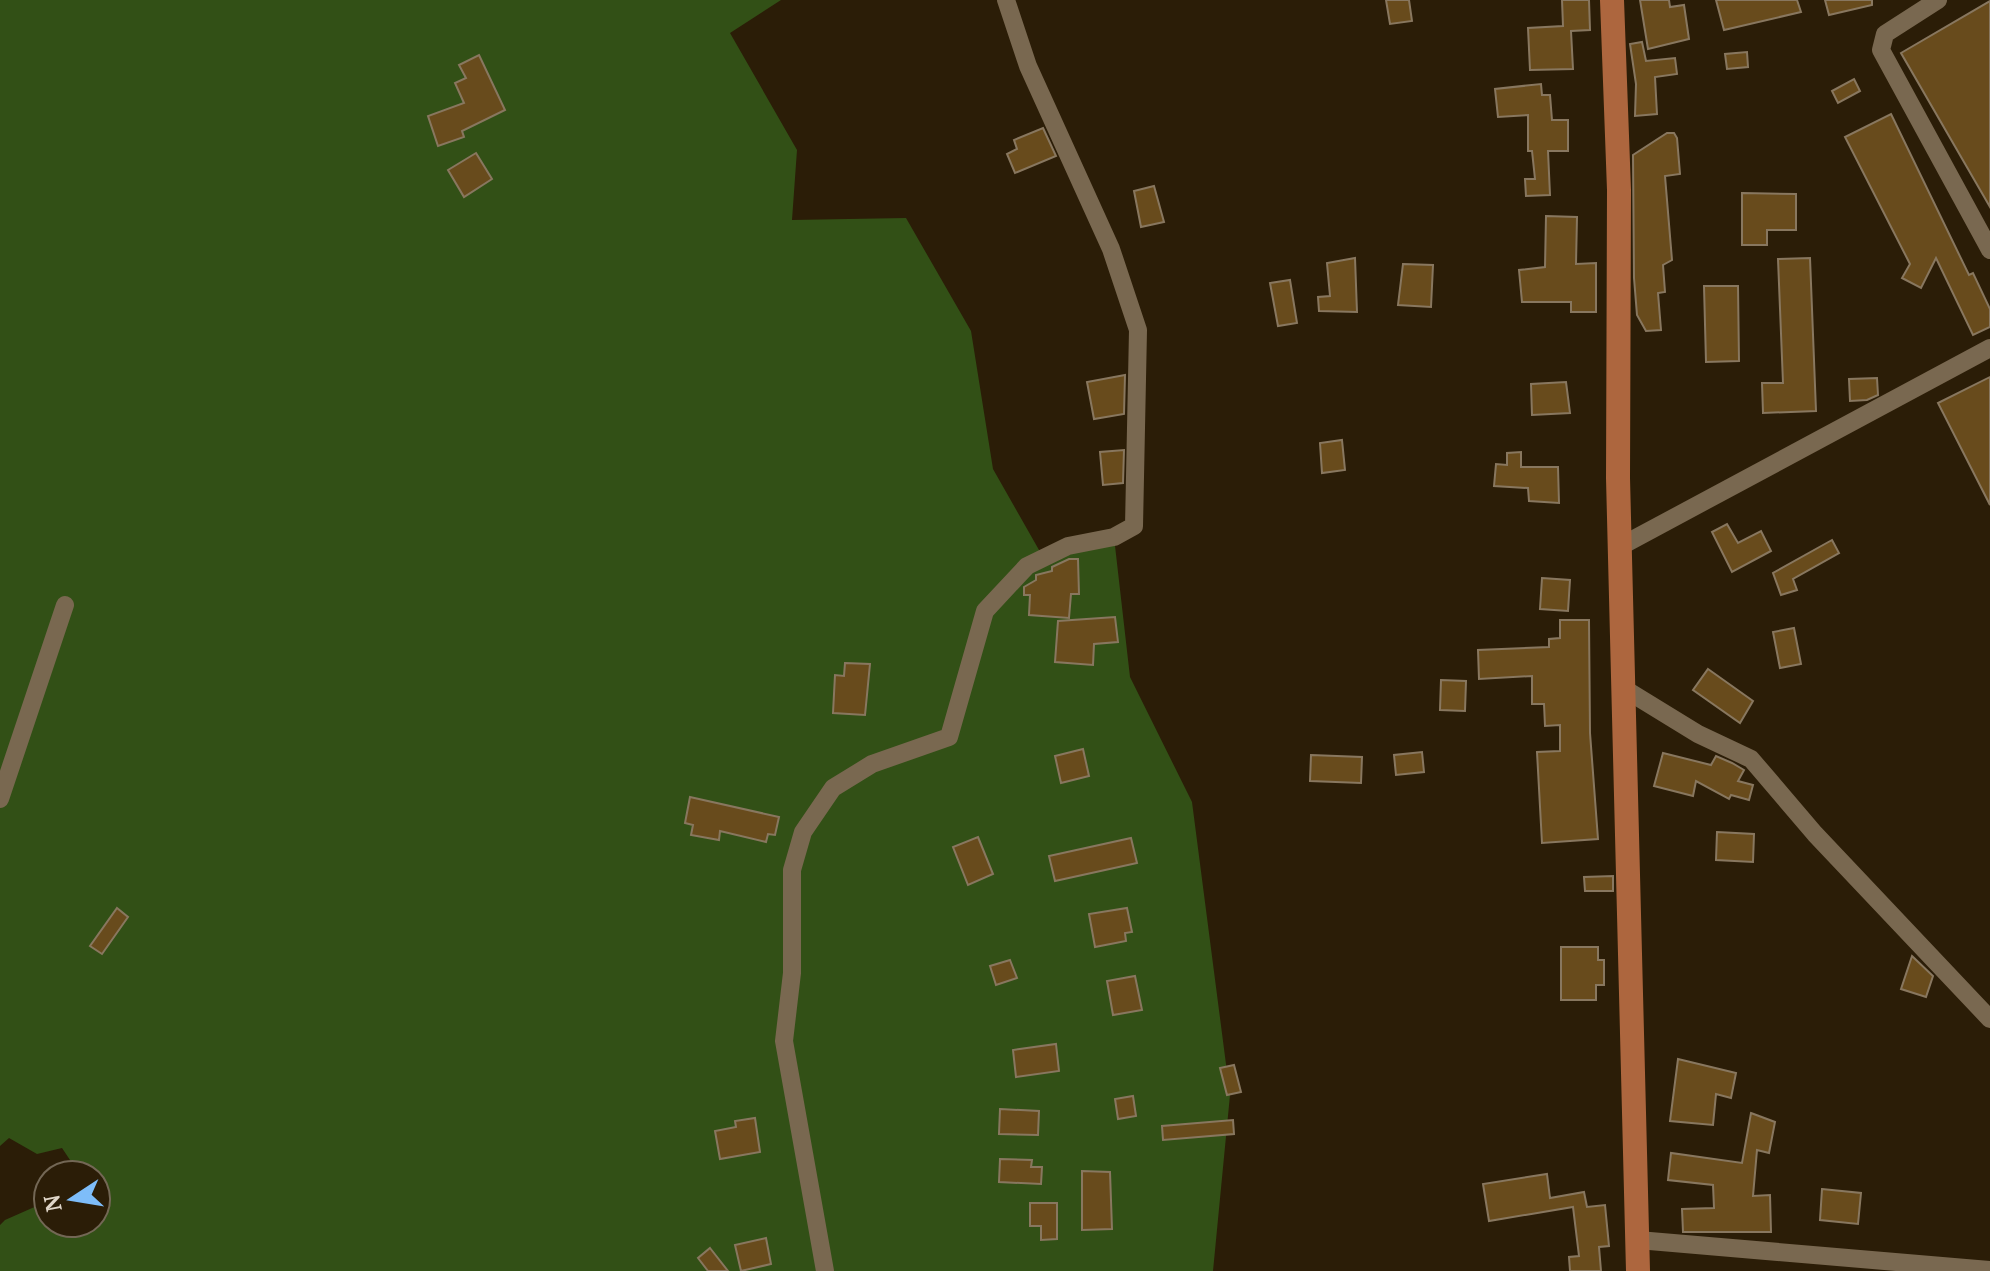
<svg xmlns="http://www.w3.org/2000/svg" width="1990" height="1271" viewBox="0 0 1990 1271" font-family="'PT Serif',serif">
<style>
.green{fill:#325016}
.building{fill:#684b1c;stroke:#88775f;stroke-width:2}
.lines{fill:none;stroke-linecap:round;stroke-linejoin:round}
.minor{stroke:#796850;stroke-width:18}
.major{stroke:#ad663e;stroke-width:24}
</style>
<rect width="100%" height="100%" fill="#2b1d07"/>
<!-- green -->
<polygon class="green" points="0,0 781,0 730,33 797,150 792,220 906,218 971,331 993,469 1043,557 1114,537 1130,677 1192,802 1230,1095 1213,1271 0,1271 0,1225 5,1220 48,1201 48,1223 96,1223 96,1175 80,1175 62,1148 37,1154 9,1138 0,1146"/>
<!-- building -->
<g class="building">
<polygon points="1386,0 1409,0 1412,21 1390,24"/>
<polygon points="1562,0 1589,0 1590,30 1571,31 1573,69 1530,70 1528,28 1563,26"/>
<polygon points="1640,0 1669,0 1670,7 1684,5 1689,39 1648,49"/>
<polygon points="1716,0 1797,0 1801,12 1724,30"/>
<polygon points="1825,0 1872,0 1872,5 1829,15"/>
<polygon points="1990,1 1990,207 1901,53"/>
<polygon points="1642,42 1646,61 1675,58 1677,74 1655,77 1657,114 1635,116 1636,84 1630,44"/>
<polygon points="1747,52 1748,67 1727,69 1725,54"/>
<polygon points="479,55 505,110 462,131 464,137 438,146 428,116 464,103 455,83 466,78 459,65"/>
<polygon points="1854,79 1860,91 1838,103 1832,91"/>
<polygon points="1541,84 1542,95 1550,95 1552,120 1568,120 1568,151 1548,151 1550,195 1526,196 1525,179 1535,179 1532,151 1528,151 1528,115 1498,117 1495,89"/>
<polygon points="1891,114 1969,275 1973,273 1990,309 1990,327 1973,335 1936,258 1921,288 1902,278 1910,264 1845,137"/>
<polygon points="1043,128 1056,156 1015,173 1007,154 1017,149 1014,140"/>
<polygon points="1667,133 1674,133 1677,138 1680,174 1665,176 1672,260 1663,265 1665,292 1658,293 1661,330 1646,331 1637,315 1634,278 1633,155"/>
<polygon points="476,153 492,179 464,197 448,170"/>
<polygon points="1154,186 1164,222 1141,227 1134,191"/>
<polygon points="1742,193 1796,194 1796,230 1767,230 1767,245 1742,245"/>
<polygon points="1546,216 1577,217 1576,264 1596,263 1596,312 1571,312 1571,302 1522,302 1519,270 1545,267"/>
<polygon points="1355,258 1357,312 1319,311 1318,297 1330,296 1327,263"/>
<polygon points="1810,258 1816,411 1763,413 1762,383 1783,383 1778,259"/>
<polygon points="1403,264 1433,265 1431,307 1398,305"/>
<polygon points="1290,280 1297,323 1278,326 1270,283"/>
<polygon points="1704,286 1738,286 1739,361 1706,362"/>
<polygon points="1125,375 1124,414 1094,419 1087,382"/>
<polygon points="1990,377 1990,505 1938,403"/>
<polygon points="1877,378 1878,395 1867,400 1850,401 1849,379"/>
<polygon points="1566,382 1570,413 1532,415 1531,384"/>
<polygon points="1342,440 1345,470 1322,473 1320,443"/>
<polygon points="1124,450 1123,483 1103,485 1100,452"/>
<polygon points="1521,452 1521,467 1558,467 1559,503 1529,501 1528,488 1494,486 1496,464 1507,465 1507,453"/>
<polygon points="1727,524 1738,543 1761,531 1771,551 1732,572 1712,532"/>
<polygon points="1832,540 1839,553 1793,579 1797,590 1781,595 1773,573"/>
<polygon points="1069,559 1078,559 1079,594 1071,594 1069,618 1029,615 1030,595 1024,595 1024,587 1036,580 1036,575 1052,571 1052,567"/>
<polygon points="1542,578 1570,580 1568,611 1540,609"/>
<polygon points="1115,617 1118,642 1094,644 1093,665 1055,662 1058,621"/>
<polygon points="1560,620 1589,620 1590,733 1598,839 1542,843 1537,752 1560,751 1560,725 1545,726 1544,704 1532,704 1532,676 1479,679 1478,650 1549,647 1549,639 1560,638"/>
<polygon points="1794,628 1801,664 1780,668 1773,632"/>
<polygon points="845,663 870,664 865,715 833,713 835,675 844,676"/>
<polygon points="1708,669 1753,701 1740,723 1693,690"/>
<polygon points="1441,680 1466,681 1465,711 1440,710"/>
<polygon points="1083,749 1089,776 1061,783 1055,756"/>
<polygon points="1422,752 1424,772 1396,775 1394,755"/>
<polygon points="1663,753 1711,765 1716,756 1732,763 1744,770 1738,781 1753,785 1749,800 1731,795 1729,799 1696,781 1693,796 1654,786"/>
<polygon points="1311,755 1362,757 1361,783 1310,781"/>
<polygon points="690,797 779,817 775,835 768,834 766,842 720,831 719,840 691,835 693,825 685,823"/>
<polygon points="1717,832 1754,834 1753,862 1716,860"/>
<polygon points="978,837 993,874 968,885 953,847"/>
<polygon points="1131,838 1137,863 1055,881 1049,856"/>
<polygon points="1613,876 1613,891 1585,891 1584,877"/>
<polygon points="117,908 128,917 102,954 90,946"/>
<polygon points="1127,908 1132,932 1125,933 1126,941 1095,947 1089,914"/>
<polygon points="1561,947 1598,947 1598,960 1604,960 1604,985 1596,985 1596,1000 1561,1000"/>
<polygon points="1912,956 1933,976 1926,997 1901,989"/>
<polygon points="1010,960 1017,978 996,985 990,966"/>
<polygon points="1135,976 1142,1010 1113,1015 1107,981"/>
<polygon points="1056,1044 1059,1071 1016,1077 1013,1050"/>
<polygon points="1678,1059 1736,1073 1731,1098 1716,1094 1713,1125 1670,1121"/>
<polygon points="1234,1065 1241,1092 1227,1095 1220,1068"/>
<polygon points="1133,1096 1136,1116 1118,1119 1115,1099"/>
<polygon points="1000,1109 1039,1111 1038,1135 999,1134"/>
<polygon points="1751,1113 1775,1122 1769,1153 1757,1150 1753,1196 1770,1195 1771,1232 1683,1232 1682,1209 1714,1208 1713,1185 1668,1180 1671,1153 1742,1163"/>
<polygon points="755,1118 760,1152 720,1159 715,1131 736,1127 735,1121"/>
<polygon points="1233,1120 1234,1134 1163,1140 1162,1126"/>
<polygon points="1000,1159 1032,1160 1031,1167 1042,1167 1041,1184 999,1182"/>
<polygon points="1082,1171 1110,1172 1112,1229 1082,1230"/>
<polygon points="1547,1174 1550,1198 1584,1192 1587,1207 1605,1205 1609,1246 1599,1247 1601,1271 1570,1271 1569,1257 1579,1256 1573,1207 1489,1221 1483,1184"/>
<polygon points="1822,1189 1861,1193 1858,1224 1820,1220"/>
<polygon points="1030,1203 1057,1203 1057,1239 1041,1240 1041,1226 1030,1226"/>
<polygon points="766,1238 771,1264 741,1271 735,1245"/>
<polygon points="710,1248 728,1271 708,1271 698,1258"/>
</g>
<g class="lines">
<!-- minor -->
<g class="minor">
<polyline points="1938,0 1885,34 1881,50 1990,250"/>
<polyline points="1621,546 1990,348"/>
<polyline points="1623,688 1698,734 1751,759 1815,834 1990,1019"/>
<polyline points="0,799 65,605"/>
<polyline points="1638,1240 1990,1270"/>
<polyline points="825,1271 784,1041 792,973 792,870 803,832 833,788 872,764 949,737 985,611 1027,566 1068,546 1114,537 1134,526 1138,330 1111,249 1028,66 1006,0"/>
</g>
<!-- major -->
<polyline class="major" points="1612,0 1619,190 1618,478 1638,1271"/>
</g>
<!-- north arrow -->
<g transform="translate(72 1199) rotate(258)"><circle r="38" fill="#2b1d07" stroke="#736755" stroke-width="2"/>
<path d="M0-6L14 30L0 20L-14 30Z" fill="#7ebdf9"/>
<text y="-12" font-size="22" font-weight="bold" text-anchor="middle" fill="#e0d6c9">N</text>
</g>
</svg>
